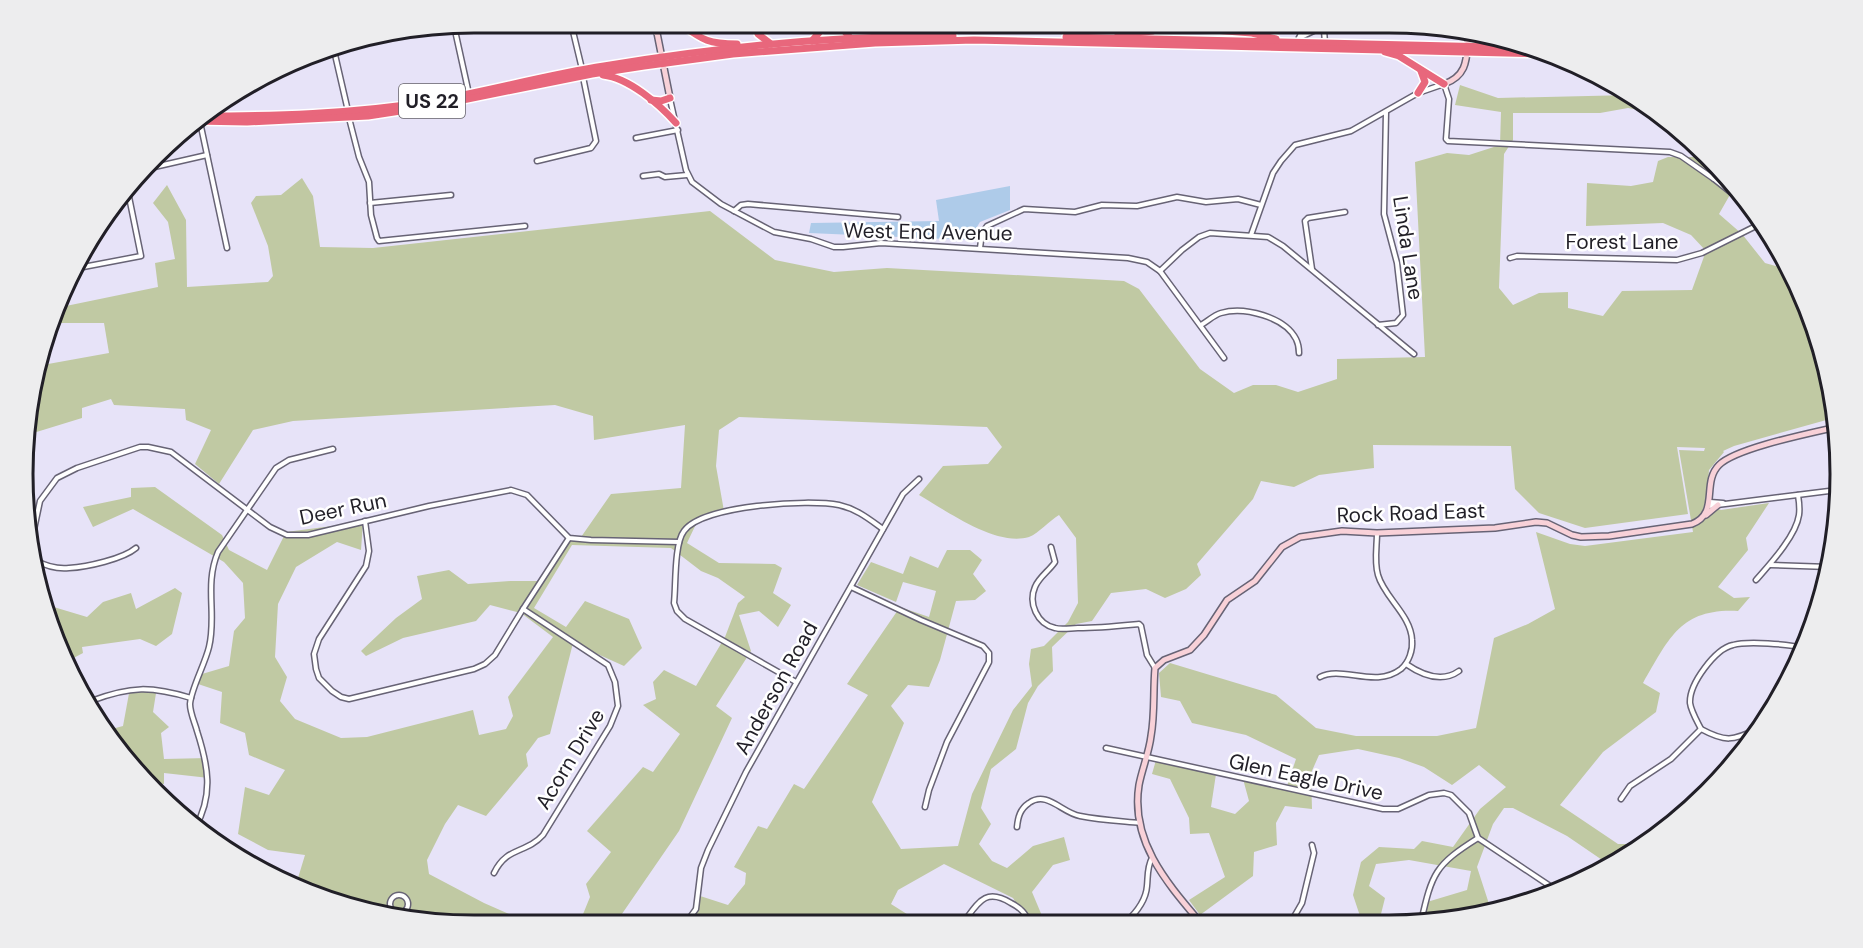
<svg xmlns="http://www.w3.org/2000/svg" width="1863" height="948" viewBox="0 0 1863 948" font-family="'DM Sans',sans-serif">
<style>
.green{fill:#c0c9a3}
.water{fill:#aecbe9}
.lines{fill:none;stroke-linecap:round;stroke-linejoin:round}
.street-casing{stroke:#676375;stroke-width:7}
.secondary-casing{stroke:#676375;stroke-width:8}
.highway-casing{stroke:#fff;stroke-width:10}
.street{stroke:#fff;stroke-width:4}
.secondary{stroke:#f8d1d8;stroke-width:5}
.highway{stroke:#e8677c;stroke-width:7}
.labels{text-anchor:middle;stroke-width:5;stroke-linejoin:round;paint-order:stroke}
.shield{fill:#fff;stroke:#646268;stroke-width:1.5}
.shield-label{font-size:20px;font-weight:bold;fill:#211f27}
.street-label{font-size:21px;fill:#211f27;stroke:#fff}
.rim{fill:none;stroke:#211f27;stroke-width:3}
</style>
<rect width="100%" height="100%" fill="#e7e3f8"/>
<!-- green -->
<g class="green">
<path d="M 1460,85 L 1498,98 L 1631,95 L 1661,114 L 1628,108 L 1600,113 L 1513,113 L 1513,140 L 1504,154 L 1499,288 L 1513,305 L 1539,293 L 1568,292 L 1568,308 L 1603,316 L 1622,291 L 1692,290 L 1706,251 L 1691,235 L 1663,223 L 1586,226 L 1587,183 L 1631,186 L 1653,182 L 1658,161 L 1668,157 L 1705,157 L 1706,155 L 1727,175 L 1751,207 L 1731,193 L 1719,214 L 1742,234 L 1765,263 L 1790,270 L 1817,329 L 1837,417 L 1734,446 L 1723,451 L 1724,452 L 1709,470 L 1706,505 L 1721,510 L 1769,503 L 1746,538 L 1748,550 L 1718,587 L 1734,598 L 1750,597 L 1738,611 C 1680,608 1669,639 1643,683 L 1660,693 L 1656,712 L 1603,752 L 1560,805 L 1618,844 L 1644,844 L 1608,864 L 1567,836 L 1513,808 L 1504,808 L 1493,824 L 1477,867 L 1491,910 L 1450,921 L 1423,921 L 1427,902 L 1467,890 L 1471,871 L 1409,860 L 1376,864 L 1369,886 L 1385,898 L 1379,922 L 1358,922 L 1360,916 L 1353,895 L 1361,862 L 1379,847 L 1414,849 L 1422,841 L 1453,847 L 1480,809 L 1506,787 L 1479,765 L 1452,785 L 1424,767 L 1399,758 L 1358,749 L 1319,755 L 1311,773 L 1312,809 L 1285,806 L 1276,823 L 1277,845 L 1254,852 L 1253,876 L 1200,915 L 1189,900 L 1225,877 L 1209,833 L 1190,834 L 1189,818 L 1170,779 L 1152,774 L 1156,760 L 1216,774 L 1211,807 L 1235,814 L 1249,801 L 1243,779 L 1286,789 L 1296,759 L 1246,735 L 1192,723 L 1180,701 L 1161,697 L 1159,673 L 1170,663 L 1276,695 L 1316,728 L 1356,736 L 1437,736 L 1476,728 L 1494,638 L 1528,624 L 1555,609 L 1536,532 L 1570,544 L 1585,546 L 1693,532 L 1679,450 L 1704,451 L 1705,448 L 1677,447 L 1688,514 L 1585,528 L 1539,513 L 1515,489 L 1511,446 L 1373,445 L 1374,468 L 1319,475 L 1294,487 L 1261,481 L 1253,499 L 1197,564 L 1201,575 L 1186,589 L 1165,598 L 1146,589 L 1111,593 L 1092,621 L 1076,624 L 1052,647 L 1053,671 L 1038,686 L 1028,703 L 1016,749 L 991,769 L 981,808 L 991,824 L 979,844 L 992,861 L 1007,868 L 1033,846 L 1064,837 L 1070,860 L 1053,865 L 1032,892 L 1045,923 L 1028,923 L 1013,898 L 944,864 L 898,890 L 891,904 L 910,916 L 904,923 L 685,924 L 688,921 L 697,895 L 728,905 L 745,884 L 746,873 L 734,867 L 758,826 L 767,829 L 794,784 L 804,789 L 868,695 L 847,684 L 900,607 L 929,617 L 936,591 L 903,582 L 896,602 L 857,585 L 871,562 L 903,574 L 910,556 L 938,568 L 947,550 L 970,550 L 982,560 L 973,574 L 986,591 L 975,600 L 956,601 L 940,660 L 929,687 L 908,685 L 891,706 L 904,723 L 872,802 L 901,849 L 958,846 L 972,794 L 1013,710 L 1032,686 L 1029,664 L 1031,649 L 1044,646 L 1068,622 L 1078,603 L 1076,538 L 1059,515 C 1049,521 1039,533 1029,537 C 996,547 947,511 919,495 L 943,466 L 988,464 L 1002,447 L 987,427 L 739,417 L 719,430 L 716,466 L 724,511 L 697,522 L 687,543 L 719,563 L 775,564 L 782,568 L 773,593 L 791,605 L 778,627 L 759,611 L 739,615 L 751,651 L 716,706 L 732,718 L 679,831 L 615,924 L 579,924 L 590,897 L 586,884 L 611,852 L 587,831 L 643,767 L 653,772 L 680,734 L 643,705 L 656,699 L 653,682 L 664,670 L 696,686 L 725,637 L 738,603 L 745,597 L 718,578 L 701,571 L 671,548 L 572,545 L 534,608 L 566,627 L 585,601 L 629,619 L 642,648 L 624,666 L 573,643 L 550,734 L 538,738 L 526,754 L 528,766 L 486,816 L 458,805 L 445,824 L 427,860 L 429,874 L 484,903 L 509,914 L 514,924 L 445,925 L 357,910 L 279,880 L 298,878 L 305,855 L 268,850 L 238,834 L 245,787 L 269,795 L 285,770 L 249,755 L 245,733 L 220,723 L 222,692 L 198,684 L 202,674 L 229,666 L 234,631 L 245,618 L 243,583 L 224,562 L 133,509 L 93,527 L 83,507 L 131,497 L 131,488 L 155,487 L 222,535 L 229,550 L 267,570 L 286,532 L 363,522 L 361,550 L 337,542 L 296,567 L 278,604 L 275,657 L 287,677 L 280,701 L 295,719 L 341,738 L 367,737 L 473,710 L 479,735 L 506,729 L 513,716 L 508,697 L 553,637 L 521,613 L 490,605 L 476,621 L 403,638 L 366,656 L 361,651 L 396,618 L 422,599 L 417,576 L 449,570 L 468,584 L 510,581 L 542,581 L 570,540 L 579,540 L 611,494 L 681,488 L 685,425 L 594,440 L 593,416 L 555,405 L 293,421 L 253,430 L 219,484 L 195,464 L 211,430 L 186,420 L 185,409 L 114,405 L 111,399 L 82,408 L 82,418 L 30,434 L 39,355 L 48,364 L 109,353 L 104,323 L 58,323 L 56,316 L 61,307 L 158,287 L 155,263 L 175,259 L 168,222 L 153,203 L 167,185 L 186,220 L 187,287 L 268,282 L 273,276 L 268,246 L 251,203 L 256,196 L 281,195 L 302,178 L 313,196 L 320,247 L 373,248 L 710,211 L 775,260 L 834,272 L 887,268 L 1124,281 L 1139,289 L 1200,369 L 1234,393 L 1253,385 L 1276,385 L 1298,392 L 1337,379 L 1337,359 L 1425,357 L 1415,162 L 1447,153 L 1469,155 L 1500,145 L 1501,112 L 1455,105 Z"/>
<polygon points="175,588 182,593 172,634 156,646 140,639 82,647 83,653 66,662 57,647 47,605 87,617 103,602 131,593 136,609"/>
<polygon points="157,687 153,712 169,727 161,733 164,759 208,758 209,778 164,773 164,784 145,782 135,772 108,730 123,726 130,688"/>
</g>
<!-- water -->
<polygon class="water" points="1010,186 1010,210 980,222 969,240 809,233 811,223 939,221 936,200"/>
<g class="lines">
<!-- street casing -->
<g class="street-casing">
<g id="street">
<polyline points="571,23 582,69"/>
<polyline points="454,26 469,94"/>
<polyline points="1299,38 1326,25"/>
<polyline points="1299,38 1304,26 1303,23"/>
<polyline points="1325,43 1324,30 1327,24"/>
<polyline points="333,46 348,111"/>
<polyline points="670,99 686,170 692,182 721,204 774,232 811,239 834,247 843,247 881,243 1128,258 1147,262 1160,271 1224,358"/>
<polyline points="349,118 359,157 369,182 371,215 377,238 379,241 525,226"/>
<polyline points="200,122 227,248"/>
<polyline points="636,138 678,130"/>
<polyline points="537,161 591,148 596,141 583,77"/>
<polyline points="150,168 207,155"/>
<polyline points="643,176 659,174 665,177 687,175"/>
<polyline points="1714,179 1753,210"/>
<polyline points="370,203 451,195"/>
<polyline points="734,211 741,205 748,204 898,217"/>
<polyline points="1251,235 1273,173 1281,161 1295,145 1351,131 1418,93 1444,84 1449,99 1446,139 1448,141 1670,152 1681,156 1714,179 1726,174"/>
<polyline points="980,248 982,233 987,226 1024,209 1075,212 1102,205 1137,206 1177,197 1206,202 1238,199 1261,205"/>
<polyline points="1510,258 1517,256 1677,260 1702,253 1762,223"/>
<polyline points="78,268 141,256 128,192"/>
<polyline points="1312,269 1305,221 1308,218 1345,212"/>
<polyline points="1160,271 1182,250 1199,237 1210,233 1268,237 1283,246 1414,354"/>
<path d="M 1201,325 C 1208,321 1214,315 1221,313 C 1244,306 1285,317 1296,339 C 1298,343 1299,349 1299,353"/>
<polyline points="1378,325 1396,323 1403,315 1397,263 1384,214 1386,112"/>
<polyline points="1710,502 1723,503"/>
<polyline points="1709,506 1829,491 1839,493"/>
<polyline points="365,521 369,551 366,566 319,639 314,654 316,669 319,678 332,691 341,697 349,699 474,669 485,664 495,655 523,609 569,538"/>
<polyline points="32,539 40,501 57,478 77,468 140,447 148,447 171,452 270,527 287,535 308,535 429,506 511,490 527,495 569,538 591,540 679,542"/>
<path d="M 1051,547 L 1055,562 C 1049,571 1039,577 1035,587 C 1028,603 1037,624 1055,628 C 1062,630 1071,628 1078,628 C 1099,628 1118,626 1139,624 L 1141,626 L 1147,655 L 1155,668"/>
<path d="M 37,561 C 46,566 58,569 69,568 C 87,567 123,559 136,548"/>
<polyline points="1770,565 1829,567"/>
<path d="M 1756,580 C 1770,564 1796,536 1799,515 C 1800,508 1799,501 1798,495"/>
<polyline points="851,587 921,620 983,646 989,653 989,662 947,742 929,790 925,807"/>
<path d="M 1406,664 C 1422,675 1442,683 1459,671"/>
<path d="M 1320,677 C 1342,665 1375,689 1401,669 C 1409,662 1413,650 1412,640 C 1411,615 1384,597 1378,575 C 1374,562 1377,546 1377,533"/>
<path d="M 796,682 L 685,619 L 677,611 L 674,603 C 676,585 674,544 684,531 C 702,505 809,499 839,505 C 857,509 869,519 883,529"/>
<path d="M 91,701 C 131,686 151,686 191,698"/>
<path d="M 1757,729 C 1733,741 1725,742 1701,729 C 1697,721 1691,711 1690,703 C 1689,684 1715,649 1733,645 C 1747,641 1789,644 1803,648"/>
<polyline points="1106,748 1383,809 1398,809 1429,795 1444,793 1451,795 1469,813 1478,838 1559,892"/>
<polyline points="1621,799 1630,786 1671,759 1701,729"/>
<path d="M 1017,827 C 1018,817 1020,809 1029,803 C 1047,790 1062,813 1080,816 C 1100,820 1120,821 1140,823"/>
<path d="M 195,828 C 214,795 208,765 197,731 C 195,723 190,713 190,704 C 191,689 205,664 209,647 C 217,615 204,585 218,552 L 276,468 L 289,460 L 333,449"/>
<path d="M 494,873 C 507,846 526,854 543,835 L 610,726 L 618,706 L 615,682 L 608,665 L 523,609"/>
<circle cx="399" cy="904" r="9"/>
<polyline points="406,910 419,920"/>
<polyline points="1291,922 1302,903 1314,853 1312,845"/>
<path d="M 1421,922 C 1432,873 1435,865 1478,838"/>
<path d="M 963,923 C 978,903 985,887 1011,903 C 1021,908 1025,913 1030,923"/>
<path d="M 1125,923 C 1136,913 1146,901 1147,886 C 1148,876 1147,867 1152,858"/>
<polyline points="685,924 696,909 701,868 708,850 746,772 903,494 919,479"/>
</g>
</g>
<!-- secondary casing -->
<g class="secondary-casing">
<g id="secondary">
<polyline points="655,23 670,98"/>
<path d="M 1444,84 C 1470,75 1466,55 1469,32"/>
<polyline points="1706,515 1718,505"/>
<path d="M 1200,922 C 1167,883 1130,841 1139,785 C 1142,769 1149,753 1151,736 C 1155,714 1153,691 1155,668 L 1164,660 L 1190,650 L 1204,635 L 1227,600 L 1255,581 L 1282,547 L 1300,537 L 1342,531 L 1377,533 L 1495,528 L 1536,522 L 1547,523 L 1572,535 L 1581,537 L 1609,536 L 1692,524 C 1720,513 1701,483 1719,465 C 1736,448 1811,433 1837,427"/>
</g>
</g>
<!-- highway casing -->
<g class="highway-casing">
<g id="highway">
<path d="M 679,23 C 703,40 707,44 737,44"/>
<polyline points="838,23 851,39"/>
<polyline points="1166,23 1174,27 1252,33 1276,39"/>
<polyline points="1136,24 1140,23"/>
<polyline points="756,25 758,34 771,44"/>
<polyline points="656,30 660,23"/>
<polyline points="1118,35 1153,31 1158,28 1159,23"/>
<polyline points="1066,37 1532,48"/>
<polyline points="812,41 827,23"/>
<polyline points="1385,52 1399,56 1444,84"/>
<path d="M 603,75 C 629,78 659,104 676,123"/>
<polyline points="1418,93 1425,82 1421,71"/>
<polyline points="651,100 661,101 670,98"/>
<path d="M 200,116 C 275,116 351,114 426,102 C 486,92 545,75 604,66 C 719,47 836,35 953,36"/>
<polyline points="194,121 247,122 368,116 433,106 592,74 644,66 733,54 875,43 974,40 1548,54"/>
</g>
</g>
<!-- street -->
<use href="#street" class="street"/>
<!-- secondary -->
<use href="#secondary" class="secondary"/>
<!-- highway -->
<use href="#highway" class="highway"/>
</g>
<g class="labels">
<!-- shield labels -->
<rect class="shield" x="399" y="84" width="66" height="34" rx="4.5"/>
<g class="shield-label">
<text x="432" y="108">US 22</text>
</g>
<!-- street labels -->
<g class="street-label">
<text transform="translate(928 232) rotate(1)" y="7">West End Avenue</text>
<text x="1622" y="249">Forest Lane</text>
<text transform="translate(1408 248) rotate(81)" y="7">Linda Lane</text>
<text transform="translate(343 509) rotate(-12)" y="7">Deer Run</text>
<text transform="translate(1411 513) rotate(-2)" y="7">Rock Road East</text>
<text transform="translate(776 688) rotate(-61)" y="7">Anderson Road</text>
<text transform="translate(570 759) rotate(-59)" y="7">Acorn Drive</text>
<text transform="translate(1306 777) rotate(12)" y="7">Glen Eagle Drive</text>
</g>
</g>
<!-- crop -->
<path d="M0 0H1863V948H0ZM474 33H1389A441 441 0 0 1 1830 474V474A441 441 0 0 1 1389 915H474A441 441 0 0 1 33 474V474A441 441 0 0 1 474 33Z" fill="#ededee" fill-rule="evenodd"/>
<path class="rim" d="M474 33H1389A441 441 0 0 1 1830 474V474A441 441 0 0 1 1389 915H474A441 441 0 0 1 33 474V474A441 441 0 0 1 474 33Z"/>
</svg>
